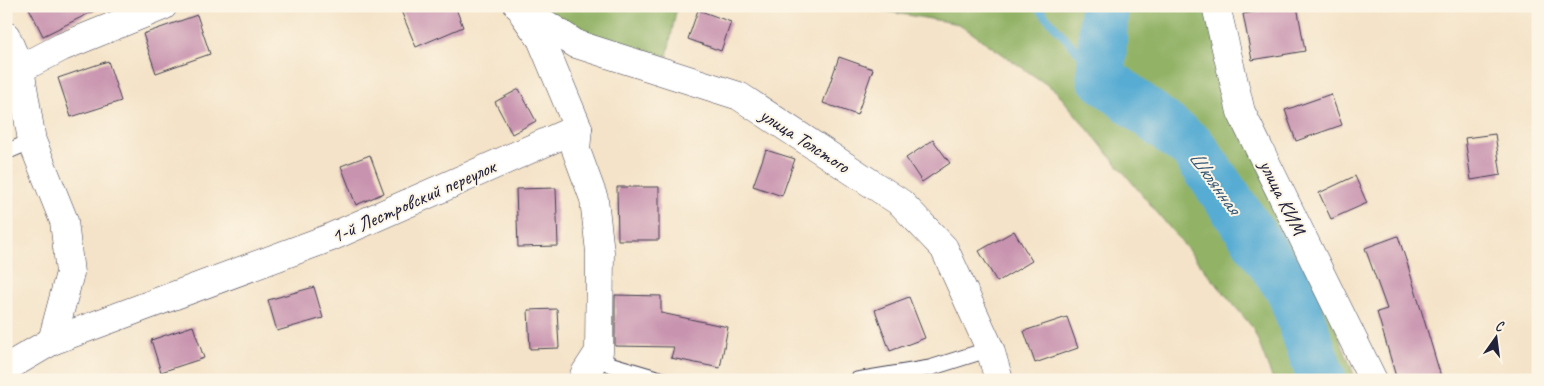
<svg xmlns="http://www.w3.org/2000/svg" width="1544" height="386" viewBox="0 0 1544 386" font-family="Caveat,sans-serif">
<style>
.forest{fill:#92b266;stroke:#5a6a50}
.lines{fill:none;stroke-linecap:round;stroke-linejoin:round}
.stream{stroke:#57acd3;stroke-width:8}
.river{stroke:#57acd3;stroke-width:49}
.building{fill:#c893af}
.service-casing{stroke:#423f50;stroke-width:17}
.minor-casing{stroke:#423f50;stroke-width:29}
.service{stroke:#fff;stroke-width:15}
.minor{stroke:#fff;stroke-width:28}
.labels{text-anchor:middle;stroke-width:4;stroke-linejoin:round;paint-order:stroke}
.street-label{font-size:20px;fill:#22223b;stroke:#fcf5e5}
.water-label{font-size:21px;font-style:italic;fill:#375978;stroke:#fcf5e5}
</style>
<rect width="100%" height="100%" fill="#fcf5e5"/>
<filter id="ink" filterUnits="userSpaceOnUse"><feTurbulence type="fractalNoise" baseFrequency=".02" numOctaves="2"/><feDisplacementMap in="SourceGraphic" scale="10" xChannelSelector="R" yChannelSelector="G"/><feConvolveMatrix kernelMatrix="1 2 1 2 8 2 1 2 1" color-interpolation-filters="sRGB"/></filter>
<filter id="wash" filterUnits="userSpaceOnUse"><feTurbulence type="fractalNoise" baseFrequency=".0096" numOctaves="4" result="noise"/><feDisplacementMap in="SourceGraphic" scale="20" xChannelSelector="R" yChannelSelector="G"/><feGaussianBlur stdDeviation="1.12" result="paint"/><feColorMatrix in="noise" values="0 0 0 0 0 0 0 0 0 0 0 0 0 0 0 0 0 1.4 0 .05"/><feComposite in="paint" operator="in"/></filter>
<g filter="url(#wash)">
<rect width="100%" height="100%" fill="#f4e3c8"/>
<!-- forest -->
<g class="forest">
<polygon points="550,6 677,6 667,57 537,17"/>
<polygon points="856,6 1212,6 1229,57 1356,380 1273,380 1253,328 1056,91 959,24"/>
</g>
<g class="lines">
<!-- stream -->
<polyline class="stream" points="1036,6 1101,77"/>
<!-- river -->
<polyline class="river" points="1104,6 1101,77 1193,148 1291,291 1322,380"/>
</g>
<g id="blocks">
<!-- building -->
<g class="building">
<polygon points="28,6 104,6 43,36"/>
<polygon points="399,6 455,6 463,27 416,47"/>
<polygon points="1289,6 1297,6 1305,51 1252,60 1243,14"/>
<polygon points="698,10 731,22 721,51 688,39"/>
<polygon points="197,15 210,54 156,73 143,34"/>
<polygon points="839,57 873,69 857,115 823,103"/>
<polygon points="108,61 121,101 71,117 58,78"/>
<polygon points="519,89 536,121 512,134 495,102"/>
<polygon points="1331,94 1342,125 1296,141 1285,110"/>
<polygon points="1495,134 1501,175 1471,180 1465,138"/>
<polygon points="933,140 950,163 922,182 906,158"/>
<polygon points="766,150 795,159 782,196 753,186"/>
<polygon points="370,155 384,193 356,205 341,166"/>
<polygon points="1355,176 1367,203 1331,219 1319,193"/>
<polygon points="617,187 659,187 659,240 618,240"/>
<polygon points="556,188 558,246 518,247 516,189"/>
<polygon points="1014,231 1032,261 997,282 979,251"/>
<polygon points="1398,236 1408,266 1442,380 1397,380 1377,312 1387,309 1365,248"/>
<polygon points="314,287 323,318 277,331 268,300"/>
<polygon points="615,295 661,296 661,313 728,327 720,368 671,358 674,347 615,346"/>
<polygon points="909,297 925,338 890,351 875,310"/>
<polygon points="557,309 559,348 530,349 528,310"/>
<polygon points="1067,317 1078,348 1035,363 1024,331"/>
<polygon points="193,326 204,358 161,372 151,340"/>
</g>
</g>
</g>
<g filter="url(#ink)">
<use href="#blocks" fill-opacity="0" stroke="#423f50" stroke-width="1"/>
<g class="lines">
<!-- service casing -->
<g class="service-casing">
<g id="service">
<polyline points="6,152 32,141"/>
<polyline points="599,352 609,364 663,380"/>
<polyline points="857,380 930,368 990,349"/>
</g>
</g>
<!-- minor casing -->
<g class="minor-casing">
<g id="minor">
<polyline points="518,6 576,44 739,96 901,203 944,248 990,349 999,380"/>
<polyline points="1216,6 1241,112 1373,380"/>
<polyline points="524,15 541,39 578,128"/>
<polyline points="6,36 20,69"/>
<polyline points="52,341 70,273 64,221 32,141 20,69 62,47 163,6"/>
<polyline points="6,368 52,341 329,238 578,128 576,150 594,199 600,252 599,352 584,375 584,380"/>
</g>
</g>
<!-- service -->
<use href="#service" class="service"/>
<!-- minor -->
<use href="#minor" class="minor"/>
</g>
</g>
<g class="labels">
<!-- street labels -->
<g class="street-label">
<text transform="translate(805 140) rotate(33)" y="7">улица Толстого</text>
<text transform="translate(1283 197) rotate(64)" y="7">улица КИМ</text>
<text transform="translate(413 201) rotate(-24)" y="7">1-й Лестровский переулок</text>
</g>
<!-- water labels -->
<g class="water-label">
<text transform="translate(1215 182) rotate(54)" y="7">Шклянная</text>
</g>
</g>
<!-- margin -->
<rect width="1544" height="386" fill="none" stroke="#fcf5e5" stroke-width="25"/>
<!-- north arrow -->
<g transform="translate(1496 338) rotate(14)" stroke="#fcf5e5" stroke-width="4" paint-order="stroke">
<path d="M0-4L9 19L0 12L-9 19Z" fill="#22223b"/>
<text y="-8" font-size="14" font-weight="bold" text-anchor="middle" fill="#22223b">С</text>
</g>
</svg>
